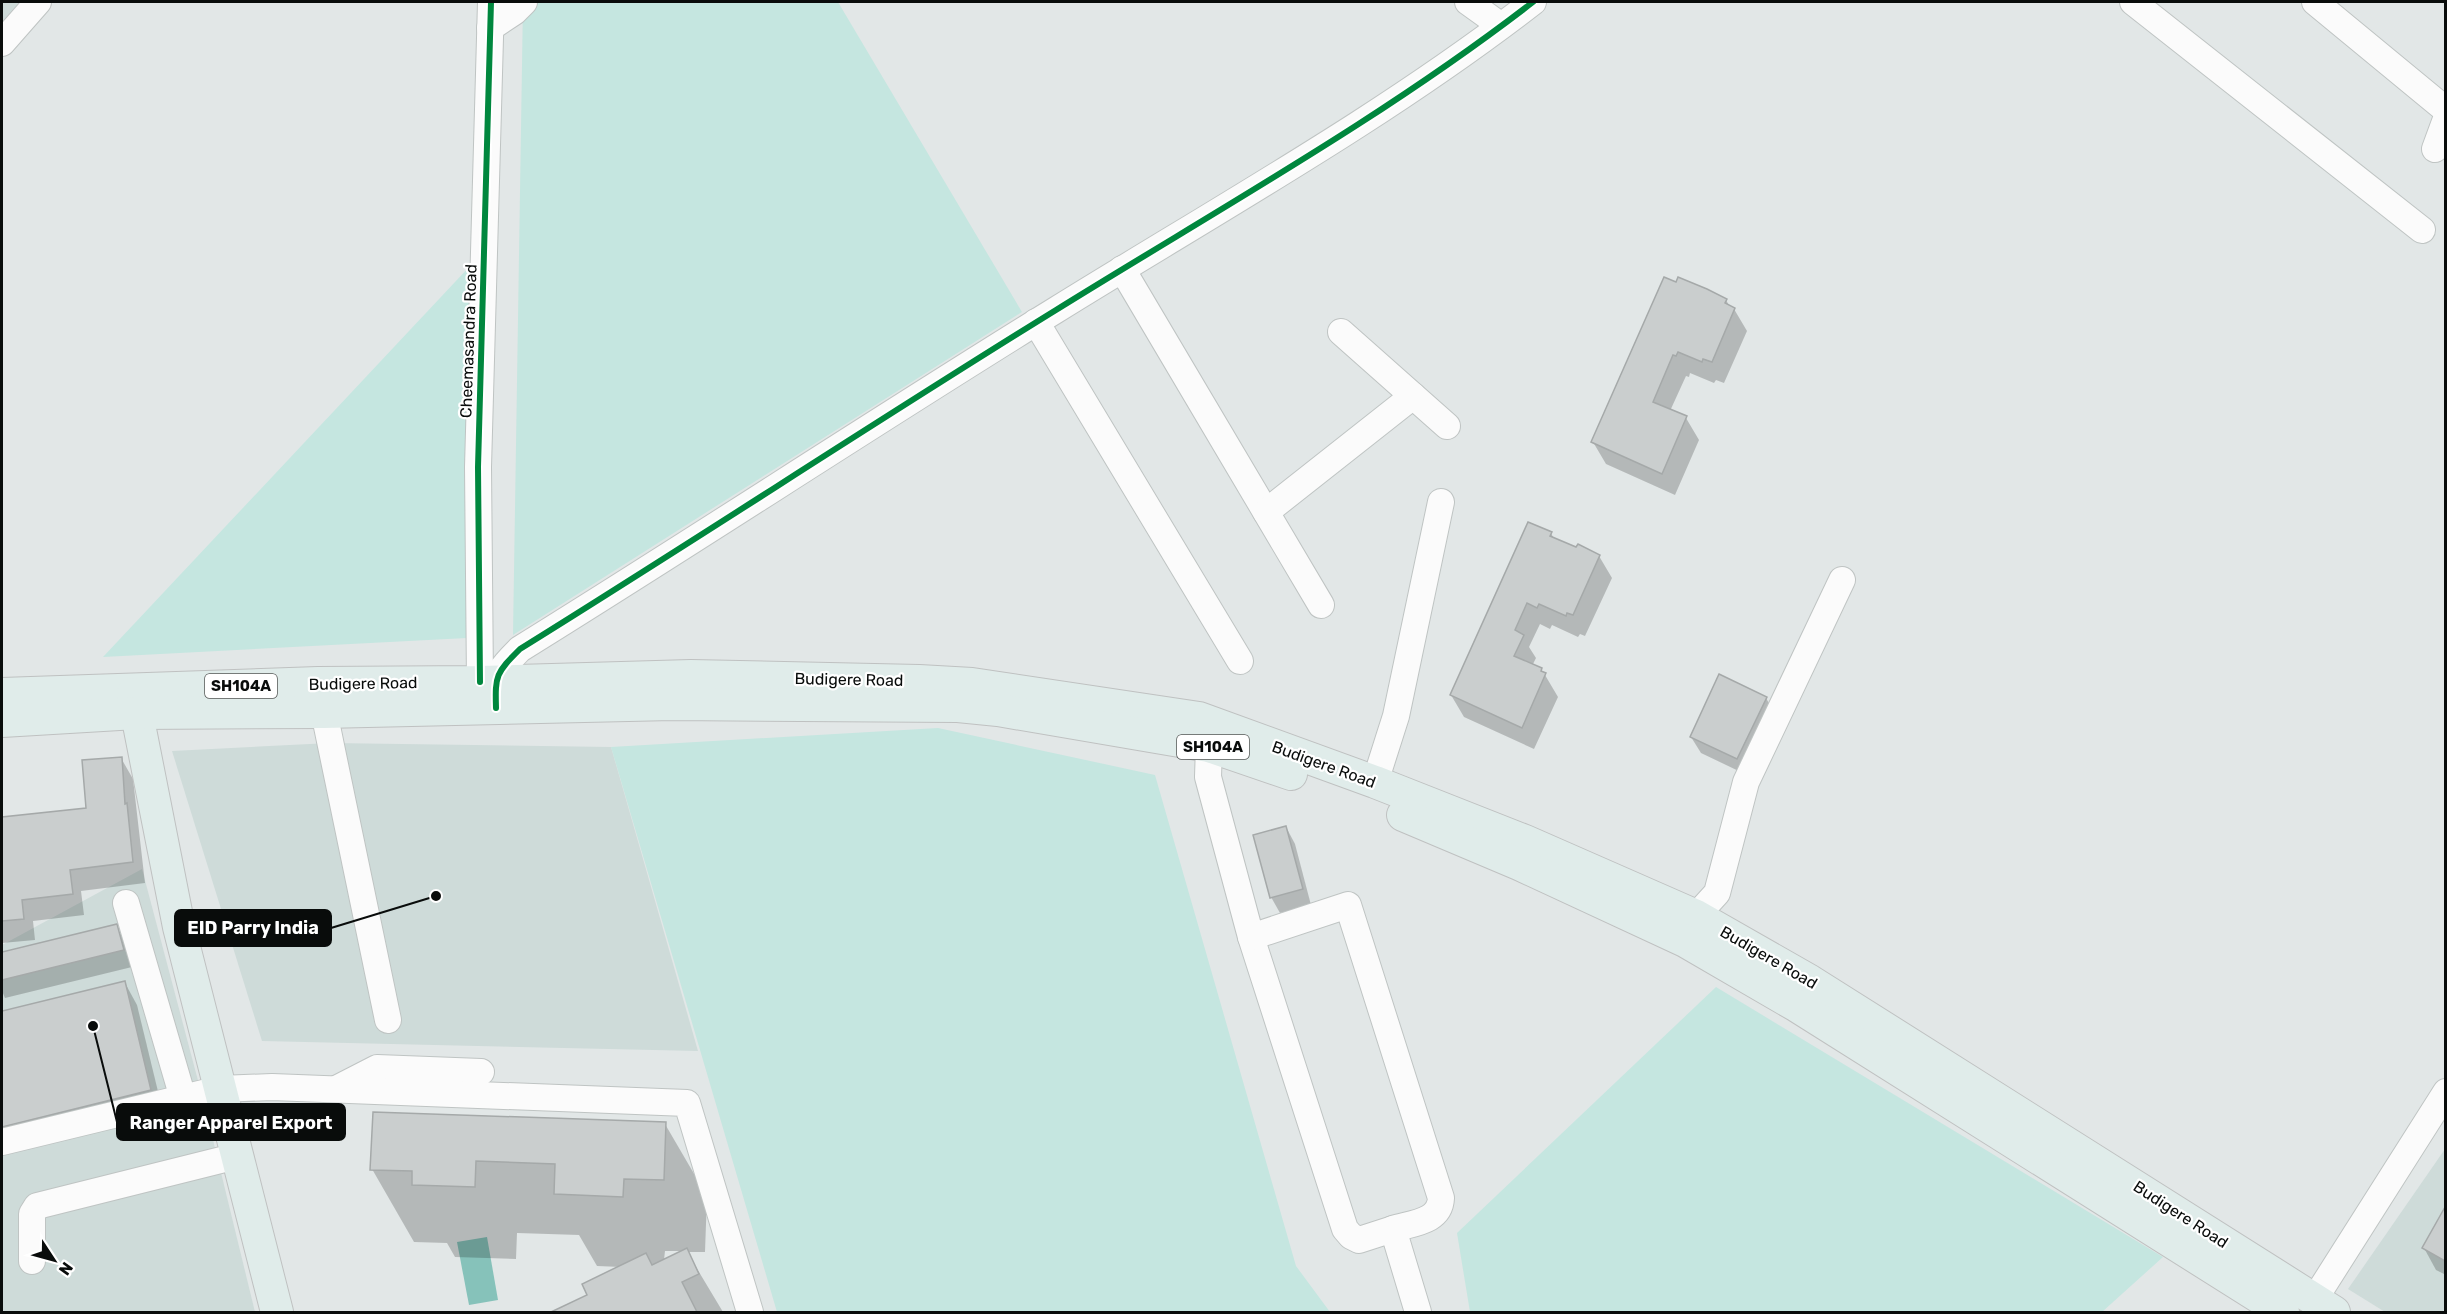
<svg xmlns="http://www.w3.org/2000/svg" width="2447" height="1314" viewBox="0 0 2447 1314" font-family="Rubik,sans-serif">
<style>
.built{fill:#cedbd9}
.green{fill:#c5e6e0}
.water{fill:#86c2ba}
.shadow{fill:#0003;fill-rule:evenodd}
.building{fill:#cacece;stroke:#a5a9a9;stroke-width:1.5}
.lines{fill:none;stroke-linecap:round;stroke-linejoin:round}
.minor-casing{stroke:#bfc4c3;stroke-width:28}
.major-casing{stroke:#bfc1c1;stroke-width:34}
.minor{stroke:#fbfbfb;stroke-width:26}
.major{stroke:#e0ecea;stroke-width:32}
.cycleway-casing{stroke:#fff;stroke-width:10}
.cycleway{stroke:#00873e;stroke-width:6}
.labels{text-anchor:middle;stroke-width:4.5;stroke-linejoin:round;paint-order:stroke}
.shield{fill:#fff;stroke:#535554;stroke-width:1.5}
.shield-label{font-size:15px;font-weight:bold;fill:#090c0b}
.street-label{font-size:16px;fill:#090c0b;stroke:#fff}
.leader{fill:none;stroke:#090c0b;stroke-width:2}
.callout-dot{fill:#090c0b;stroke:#fff;stroke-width:2}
.callout{fill:#090c0b;stroke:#090c0b;stroke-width:2}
.callout-label{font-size:18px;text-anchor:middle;font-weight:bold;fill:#fff}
</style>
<rect width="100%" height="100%" fill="#e2e7e7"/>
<!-- built -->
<g class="built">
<polygon points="2,2 48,2 2,57"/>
<polygon points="330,743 611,747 698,1051 262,1041 172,751"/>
<polygon points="142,869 205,1107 255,1312 2,1312 2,945"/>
<polygon points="2445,1149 2445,1312 2385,1312 2348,1289"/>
</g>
<!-- green -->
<g class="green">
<polygon points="523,2 838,2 1022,312 513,635"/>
<polygon points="470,266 467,638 103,657"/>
<polygon points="938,728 1155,775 1296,1266 1330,1312 777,1312 611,747"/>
<polygon points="1716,987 2163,1257 2102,1312 1470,1312 1457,1233"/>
</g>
<!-- water -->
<polygon class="water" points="487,1237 498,1300 469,1305 457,1242"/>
<!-- shadow -->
<g class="shadow">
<polygon points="1665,279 1726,300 1730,307 1734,309 1747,331 1724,383 1716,380 1714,383 1690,373 1689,377 1686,376 1670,411 1686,418 1699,440 1675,495 1606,464 1593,442"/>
<polygon points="1551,533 1554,539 1599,556 1612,578 1585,636 1580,634 1578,637 1552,625 1550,629 1540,624 1529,647 1536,658 1532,666 1541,669 1545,675 1558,697 1534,749 1464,717 1451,695"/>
<polygon points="1766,698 1775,714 1747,775 1701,753 1691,737"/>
<polygon points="121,758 133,779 145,883 81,891 84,915 33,921 35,940 2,943 2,818 88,809"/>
<polygon points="1286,827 1295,844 1311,905 1280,913 1271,897"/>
<polygon points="116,926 125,942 132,967 5,998 2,991 2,954"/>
<polygon points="125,983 137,1005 163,1112 2,1152 2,1013"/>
<path d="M 665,1124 L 707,1196 L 705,1252 L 687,1252 L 723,1312 L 554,1312 L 589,1296 L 621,1267 L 597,1266 L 579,1235 L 517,1233 L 516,1259 L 455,1257 L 447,1243 L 414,1242 L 372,1169 ZM 665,1251 L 683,1251 L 664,1260 Z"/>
<polygon points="2446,1210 2446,1275 2436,1270 2424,1248"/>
</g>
<!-- building -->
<g class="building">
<polygon points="1664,277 1676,282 1678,277 1707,289 1727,299 1725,303 1735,308 1712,362 1703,359 1702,362 1678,352 1676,356 1673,355 1653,402 1687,416 1662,474 1591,442"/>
<polygon points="1528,522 1552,532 1550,536 1576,547 1578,544 1600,555 1573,615 1567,613 1566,616 1539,604 1537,608 1527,603 1515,630 1524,635 1514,656 1542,668 1541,671 1546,673 1522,728 1450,695"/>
<polygon points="1719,674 1767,697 1737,759 1690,737"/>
<polygon points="122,757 125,804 127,803 133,862 70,870 73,894 22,900 24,919 2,921 2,817 86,808 82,760"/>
<polygon points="1286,826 1303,889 1270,898 1253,835"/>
<polygon points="117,924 124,950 2,980 2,952"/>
<polygon points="125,981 151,1090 2,1127 2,1011"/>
<polygon points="373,1112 666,1122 664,1180 624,1179 623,1197 554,1194 555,1164 476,1161 475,1187 412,1185 412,1171 370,1170"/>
<polygon points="2445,1207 2445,1261 2422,1248"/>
<polygon points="687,1248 699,1274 682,1282 697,1312 551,1312 587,1295 582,1284 646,1253 652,1265"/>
</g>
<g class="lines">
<!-- minor casing -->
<g class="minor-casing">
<g id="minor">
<polyline points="1468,2 1500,25"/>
<polyline points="2133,2 2422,230"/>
<polyline points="2315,2 2446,110"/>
<polyline points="490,28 514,12 524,2"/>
<polyline points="2,43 38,2"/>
<polyline points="2435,149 2446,119"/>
<polyline points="1122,269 1321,605"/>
<polyline points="1036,322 1240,661"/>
<polyline points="1341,332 1447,426"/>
<polyline points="1266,512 1413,396"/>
<polyline points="480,682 478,467 491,2"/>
<path d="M 495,697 C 495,673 503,666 520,649 C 699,538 876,421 1056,310 C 1217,210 1383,118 1533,2"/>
<polyline points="324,712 388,1020"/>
<polyline points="1209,746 1208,777 1251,937 1345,1229 1351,1236 1359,1240 1393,1229 1418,1312"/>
<polyline points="1375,782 1396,716 1441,502"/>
<polyline points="126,903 183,1098"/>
<polyline points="1696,916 1717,893 1746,782 1842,580"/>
<path d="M 1251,937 L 1348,905 L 1441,1198 C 1440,1222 1413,1223 1393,1229"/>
<polyline points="338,1088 377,1068 481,1072"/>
<polyline points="2,1142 220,1089 272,1087 687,1103 750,1312"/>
<polyline points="32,1261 32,1214 37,1206 237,1156"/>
<polyline points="2314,1300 2446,1092"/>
</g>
</g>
<!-- major casing -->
<g class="major-casing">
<g id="major">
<polyline points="2,694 318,683 480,682 691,676 919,681 972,684 1199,718 1375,782 1525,841 1696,916 1810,981 2334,1312"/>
<polyline points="133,694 179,927 277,1312"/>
<polyline points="2,721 136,713 324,712 672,704 958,706 998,710 1209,746 1291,774"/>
<polyline points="1403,815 1519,864 1685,941 1797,1006 2283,1312"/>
</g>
</g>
<!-- minor -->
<use href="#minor" class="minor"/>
<!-- major -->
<use href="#major" class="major"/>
<!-- cycleway casing -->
<g class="cycleway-casing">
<g id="cycleway">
<polyline points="480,682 478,467 491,2"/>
<path d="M 496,708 C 495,675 496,673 520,649 C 699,538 876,421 1056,310 C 1217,210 1383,118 1533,2"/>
</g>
</g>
<!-- cycleway -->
<use href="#cycleway" class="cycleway"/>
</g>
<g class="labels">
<!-- shield labels -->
<g class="shield">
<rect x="205" y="674" width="72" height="24" rx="4.5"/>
<rect x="1177" y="735" width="72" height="24" rx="4.5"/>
</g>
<g class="shield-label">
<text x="241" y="691">SH104A</text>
<text x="1213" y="752">SH104A</text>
</g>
<!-- street labels -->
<g class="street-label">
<text transform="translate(468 341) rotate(-88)" y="6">Cheemasandra Road</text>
<text transform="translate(849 679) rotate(1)" y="6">Budigere Road</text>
<text transform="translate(363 683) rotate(-1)" y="6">Budigere Road</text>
<text transform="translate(1324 764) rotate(20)" y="6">Budigere Road</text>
<text transform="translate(1769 957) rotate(30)" y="6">Budigere Road</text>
<text transform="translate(2181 1214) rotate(33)" y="6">Budigere Road</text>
</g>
</g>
<!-- callouts -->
<path class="leader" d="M436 896L331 928M93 1026L117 1122"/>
<g class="callout-dot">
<circle cx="436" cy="896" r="6"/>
<circle cx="93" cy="1026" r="6"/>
</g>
<g class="callout">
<rect x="175" y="910" width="156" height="36" rx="6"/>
<rect x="117" y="1104" width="228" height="36" rx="6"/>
</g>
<g class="callout-label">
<text x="253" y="934">EID Parry India</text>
<text x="231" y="1129">Ranger Apparel Export</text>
</g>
<!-- border -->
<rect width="2447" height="1314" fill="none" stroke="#090c0b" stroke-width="6"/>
<!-- north arrow -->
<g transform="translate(54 1260) rotate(126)" stroke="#ffffff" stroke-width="4.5" paint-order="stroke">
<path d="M0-4.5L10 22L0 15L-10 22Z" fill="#090c0b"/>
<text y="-9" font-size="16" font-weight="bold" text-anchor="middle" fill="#090c0b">N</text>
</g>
</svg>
